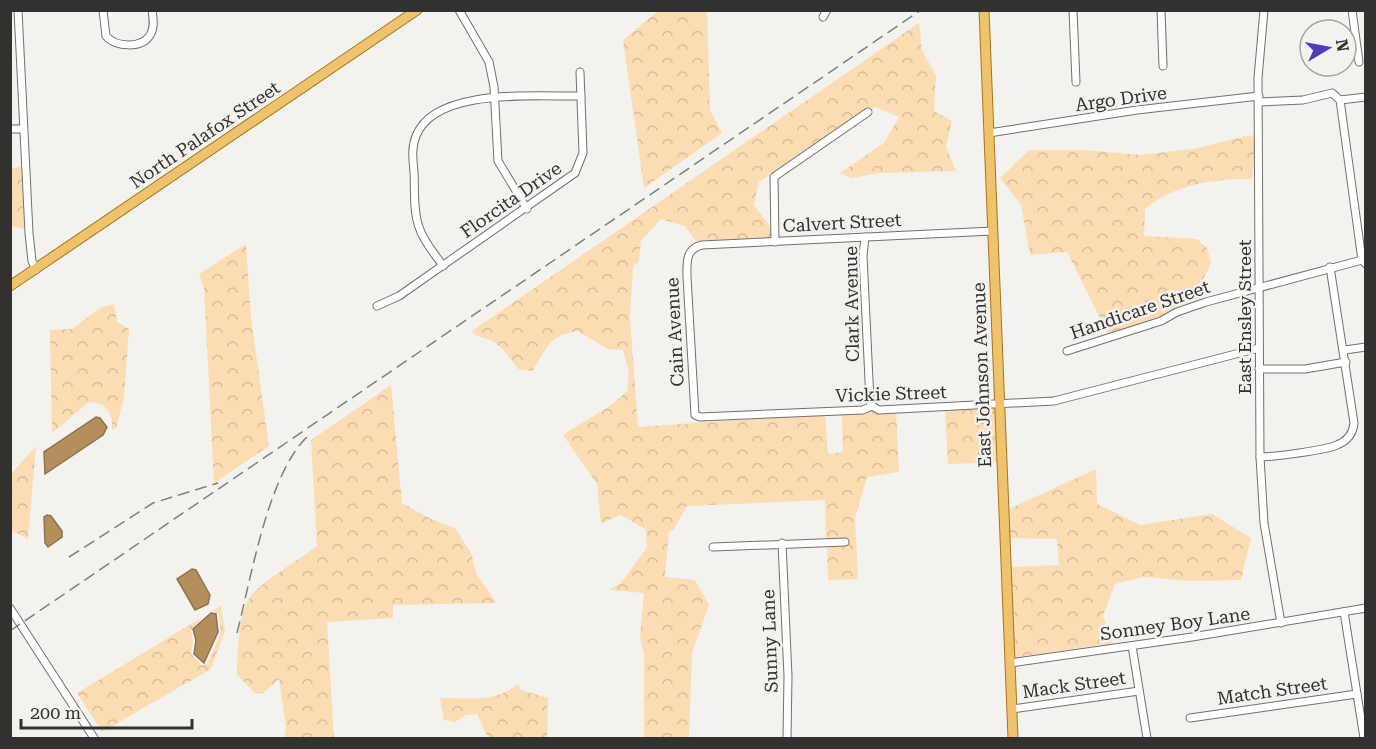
<svg xmlns="http://www.w3.org/2000/svg" width="1376" height="749" viewBox="0 0 1376 749" font-family="'Roboto Serif',serif">
<style>
.forest{fill:url(#forest-crowns)}
.water{fill:#b48f5d;stroke:#8d7350;stroke-width:1.5}
.lines{fill:none;stroke-linecap:round;stroke-linejoin:round}
.minor-casing{stroke:#72706d;stroke-width:9}
.major-casing{stroke:#a67619;stroke-width:11}
.minor{stroke:#fff;stroke-width:7}
.major{stroke:#efc36e;stroke-width:9}
.rail{stroke:#817f7e;stroke-width:1.5;stroke-dasharray:12 6;stroke-linecap:butt}
.labels{text-anchor:middle;stroke-width:5;stroke-linejoin:round;paint-order:stroke}
.street-label{font-size:18px;fill:#323130;stroke:#f4f2ef}
</style>
<defs>
<pattern id="forest-crowns" width="20" height="18" patternUnits="userSpaceOnUse" patternTransform="scale(1.5)"><rect width="20" height="18" fill="#fbdcb3"/><path d="M2 6a3 3 0 1 1 6 0M12 15a3 3 0 1 1 6 0" fill="none" stroke="#d8bd9a"/></pattern>
</defs>
<rect width="100%" height="100%" fill="#f4f2ef"/>
<!-- forest -->
<g class="forest">
<polygon points="658,11 707,11 710,110 722,133 644,188 623,40"/>
<path d="M 919,23 L 922,50 L 936,76 L 934,111 L 952,121 L 946,147 L 956,171 L 880,173 L 852,178 L 840,173 L 884,143 L 899,117 L 876,107 L 871,110 L 869,108 L 759,182 L 754,205 L 771,228 L 772,239 L 698,243 L 684,226 L 661,219 L 641,241 L 639,261 L 633,266 L 630,318 L 638,427 L 825,414 L 828,454 L 843,452 L 842,414 L 872,410 L 896,412 L 899,472 L 867,477 L 855,518 L 858,579 L 828,580 L 827,545 L 848,545 L 849,540 L 826,539 L 825,500 L 687,506 L 674,529 L 669,532 L 665,577 L 695,580 L 709,605 L 692,653 L 689,738 L 644,738 L 644,655 L 640,637 L 644,593 L 609,590 L 621,583 L 647,547 L 646,529 C 636,526 632,519 619,515 L 601,524 L 597,484 L 563,435 C 584,420 609,410 627,391 L 629,372 L 623,350 L 608,349 L 577,331 C 546,337 549,347 532,371 L 518,369 C 511,359 504,349 494,342 C 486,337 478,339 472,331 Z"/>
<path d="M 1250,135 L 1256,140 L 1252,179 C 1216,178 1172,185 1145,209 L 1144,236 L 1197,239 L 1207,248 L 1211,263 C 1192,310 1154,320 1108,334 L 1067,252 L 1030,255 L 1021,205 L 1000,178 L 1029,150 L 1085,150 L 1140,155 L 1194,149 Z"/>
<polygon points="21,166 25,229 11,226 11,169"/>
<polygon points="246,244 251,318 269,446 214,483 204,288 199,274"/>
<path d="M 114,304 L 117,322 L 129,329 L 124,397 L 116,428 L 112,430 C 113,413 107,403 89,402 L 52,433 L 50,330 L 72,329 L 100,308 Z"/>
<path d="M 391,385 L 402,503 L 431,519 L 455,528 L 471,553 L 477,575 L 497,603 L 393,605 L 393,618 L 327,622 L 334,738 L 284,738 L 286,727 L 279,679 L 263,693 L 256,694 L 237,675 C 238,650 237,619 250,597 C 258,584 303,557 317,546 L 311,440 Z"/>
<polygon points="996,407 999,462 948,464 945,409"/>
<polygon points="36,446 28,539 11,530 11,474"/>
<polygon points="1096,469 1097,504 1140,525 1212,514 1251,538 1241,580 1189,581 1143,577 1115,584 1103,616 1113,643 1013,658 1009,567 1059,565 1057,539 1008,538 1007,510"/>
<polygon points="221,606 225,631 211,669 102,732 77,693 203,617 191,630 193,641 191,654 202,665 207,664 221,633 219,614 212,611"/>
<path d="M 518,684 L 521,690 L 548,698 L 547,738 L 488,738 L 477,714 L 466,715 L 455,722 L 444,720 L 440,698 C 466,698 497,703 518,684 Z"/>
</g>
<!-- water -->
<g class="water">
<polygon points="96,417 100,418 107,427 103,435 45,474 44,452"/>
<polygon points="47,515 51,516 62,531 62,537 48,547 45,543 44,517"/>
<polygon points="192,569 196,570 210,595 208,604 195,610 177,579"/>
<polygon points="211,613 216,614 218,632 204,663 194,654 196,640 193,629"/>
</g>
<g class="lines">
<!-- minor casing -->
<g class="minor-casing">
<g id="minor">
<polyline points="18,10 29,233 32,261 36,270"/>
<path d="M 103,10 L 106,36 C 115,47 142,49 150,35 C 155,28 153,18 152,10"/>
<polyline points="459,10 489,62 494,87 498,161 527,209"/>
<polyline points="1073,10 1076,82"/>
<polyline points="1161,10 1163,66"/>
<polyline points="1264,10 1258,78 1260,457 1264,523 1281,623"/>
<polyline points="1352,10 1359,62"/>
<polyline points="823,17 827,10"/>
<polyline points="1340,100 1362,260 1366,264"/>
<polyline points="1340,100 1366,97"/>
<polyline points="1259,102 1303,100 1332,93 1340,100"/>
<polyline points="10,129 23,129"/>
<polyline points="989,133 1137,110 1259,96"/>
<path d="M 993,231 L 702,245 C 685,249 687,263 687,277 L 695,415 L 700,417 L 863,410 L 872,406 L 879,410 L 1054,401 L 1259,348"/>
<polyline points="865,237 863,256 870,401 872,406"/>
<polyline points="775,242 774,177 868,112"/>
<path d="M 443,266 C 435,254 423,241 419,227 C 413,211 415,190 414,172 C 413,160 411,148 416,136 C 435,87 537,97 581,96"/>
<polyline points="377,306 399,296 575,173 583,153 580,72"/>
<polyline points="1345,350 1366,347"/>
<polyline points="1067,351 1161,321 1177,312 1206,302 1362,260"/>
<polyline points="1259,369 1305,369 1346,362"/>
<path d="M 1260,457 C 1274,457 1326,450 1337,445 C 1347,441 1353,434 1354,423 L 1330,267"/>
<polyline points="782,543 788,676 787,738"/>
<polyline points="713,547 845,542"/>
<polyline points="10,608 94,738"/>
<polyline points="1344,612 1364,738"/>
<polyline points="1132,646 1147,738"/>
<polyline points="1010,663 1192,637 1366,608"/>
<polyline points="1012,709 1139,691"/>
<polyline points="1190,718 1357,694"/>
</g>
</g>
<!-- major casing -->
<g class="major-casing">
<g id="major">
<polyline points="984,10 1013,738"/>
<polyline points="10,286 417,10"/>
</g>
</g>
<!-- minor -->
<use href="#minor" class="minor"/>
<!-- major -->
<use href="#major" class="major"/>
<!-- rail -->
<g class="rail">
<polyline points="69,557 153,503 218,483"/>
<polyline points="10,631 921,10"/>
<path d="M 237,633 C 251,579 268,473 308,436"/>
</g>
</g>
<g class="labels">
<!-- street labels -->
<g class="street-label">
<text transform="translate(1121 99) rotate(-8)" y="6">Argo Drive</text>
<text transform="translate(205 135) rotate(-34)" y="6">North Palafox Street</text>
<text transform="translate(511 200) rotate(-35)" y="6">Florcita Drive</text>
<text transform="translate(842 223) rotate(-3)" y="6">Calvert Street</text>
<text transform="translate(852 304) rotate(-91)" y="6">Clark Avenue</text>
<text transform="translate(1140 310) rotate(-19)" y="6">Handicare Street</text>
<text transform="translate(1245 317) rotate(-90)" y="6">East Ensley Street</text>
<text transform="translate(675 332) rotate(-93)" y="6">Cain Avenue</text>
<text transform="translate(982 375) rotate(-92)" y="6">East Johnson Avenue</text>
<text transform="translate(891 394) rotate(-2)" y="6">Vickie Street</text>
<text transform="translate(1175 624) rotate(-8)" y="6">Sonney Boy Lane</text>
<text transform="translate(770 641) rotate(-92)" y="6">Sunny Lane</text>
<text transform="translate(1074 685) rotate(-8)" y="6">Mack Street</text>
<text transform="translate(1272 691) rotate(-8)" y="6">Match Street</text>
</g>
</g>
<!-- border -->
<rect width="1376" height="749" fill="none" stroke="#323130" stroke-width="24"/>
<!-- north arrow -->
<g transform="translate(1328 48) rotate(80)"><circle r="28" fill="#f4f2ef" stroke="#a6a5a3" stroke-width="1.5"/>
<path d="M0-4.5L10 22L0 15L-10 22Z" fill="#513db5"/>
<text y="-9" font-size="16" font-weight="bold" text-anchor="middle" fill="#323130">N</text>
</g>
<!-- scale -->
<path d="M21 719v9h171v-9" fill="none" stroke="#323130" stroke-width="3"/>
<text x="30" y="719" font-size="18" fill="#323130" stroke="#f4f2ef" stroke-width="4.5" paint-order="stroke">200 m</text>
</svg>
